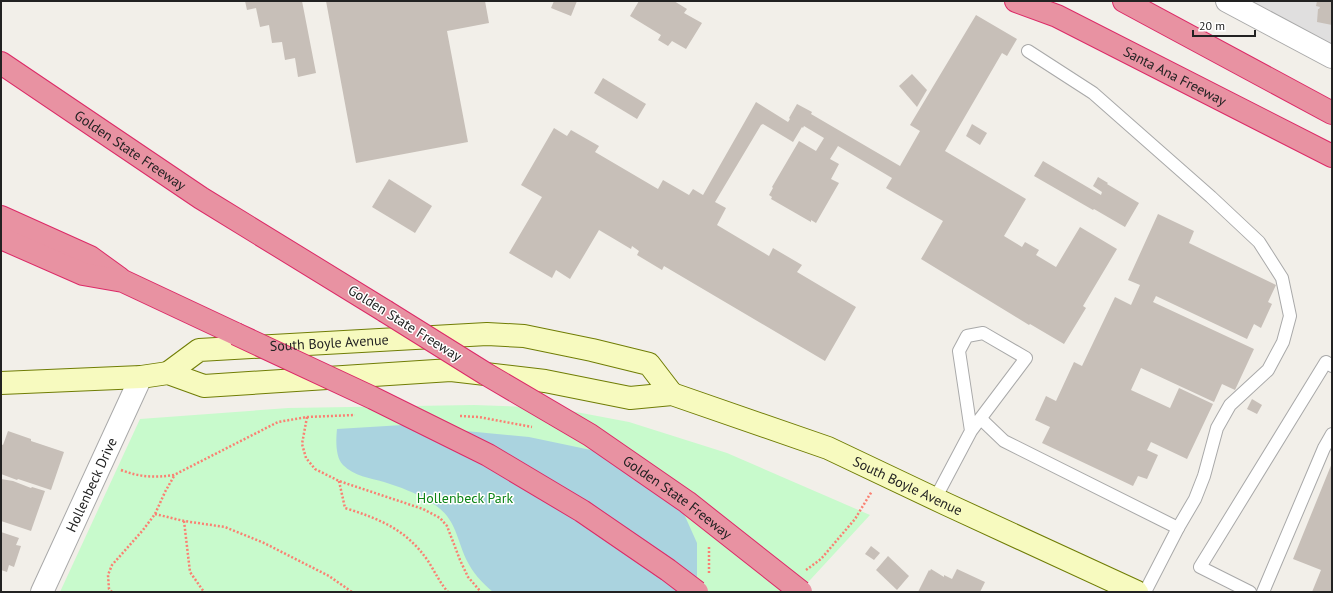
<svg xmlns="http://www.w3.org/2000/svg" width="1333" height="593" viewBox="0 0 1333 593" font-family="'PT Sans',sans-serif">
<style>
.residential{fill:#e0dfdf}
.park{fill:#c8facc}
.water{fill:#aad3df}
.building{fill:#c7bfb8}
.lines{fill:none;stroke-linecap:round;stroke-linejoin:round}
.service-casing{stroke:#a9a9a9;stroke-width:14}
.minor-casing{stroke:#a9a9a9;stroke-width:24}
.secondary-casing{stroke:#707d05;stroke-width:24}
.motorway-casing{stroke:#dc2a67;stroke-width:24}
.path{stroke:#fa8072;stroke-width:2.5;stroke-dasharray:2 2;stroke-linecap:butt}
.service{stroke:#fff;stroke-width:12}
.minor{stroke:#fff;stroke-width:22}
.secondary{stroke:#f7fabf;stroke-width:22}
.motorway{stroke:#e892a2;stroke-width:22}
.motorway-bridge-casing{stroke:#dc2a67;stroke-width:24;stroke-linecap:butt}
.motorway-bridge{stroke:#e892a2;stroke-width:22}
.labels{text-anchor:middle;stroke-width:3;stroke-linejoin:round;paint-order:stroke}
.street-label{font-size:14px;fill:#222;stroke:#fff}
.park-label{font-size:14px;fill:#0c8416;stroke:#fff}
</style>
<rect width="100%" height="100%" fill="#f2efe9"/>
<!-- residential -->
<polygon class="residential" points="1243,1 1332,1 1332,49"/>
<!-- park -->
<polygon class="park" points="474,405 555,408 629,422 727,453 870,515 799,592 60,592 140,419 288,408"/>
<!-- water -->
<path class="water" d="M 403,425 L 529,437 L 610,454 L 680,505 L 697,543 L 697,582 L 692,592 L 493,592 C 481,582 473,573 466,559 C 455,534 456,517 429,501 C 416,493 400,487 384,482 C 370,478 354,476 343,465 C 335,457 336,439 337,429 Z"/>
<!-- building -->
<g class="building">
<polygon points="245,1 302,1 316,73 298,77 295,58 285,60 282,42 272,43 269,25 260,27 256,8 247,10"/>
<polygon points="326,1 485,1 489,23 447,31 468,142 356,163"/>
<polygon points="554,1 577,1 571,16 551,8"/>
<polygon points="639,1 674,1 687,9 684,13 702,23 686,49 672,41 668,46 658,40 661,35 630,16"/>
<polygon points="1317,1 1332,1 1332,25 1317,22 1318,9 1319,9 1320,7 1316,6"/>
<polygon points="976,15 1017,39 1007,56 1002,53 945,151 1026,199 1004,236 1022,247 1025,242 1039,250 1036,255 1056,267 1080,227 1117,249 1083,306 1086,308 1064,344 1030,324 1029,325 921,259 943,221 886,188 892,178 838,146 830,159 839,164 831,179 839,183 816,223 811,220 811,222 771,199 772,197 769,195 773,188 772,187 799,141 816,151 824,138 804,126 803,128 802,127 793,142 763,124 761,125 715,202 726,208 717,225 769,256 773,248 802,265 797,272 856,307 825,361 664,266 662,270 637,255 639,251 632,246 631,249 599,230 570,279 556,270 552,278 509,253 542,197 521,185 554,128 567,136 571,130 599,146 595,152 658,189 663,180 689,195 693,189 703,195 756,102 788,122 790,119 789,118 797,104 812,112 811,114 900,166 920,131 910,125"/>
<polygon points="912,74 927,90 917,107 899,86"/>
<polygon points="603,78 646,104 637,119 594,93"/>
<polygon points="972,124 987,133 980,145 966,136"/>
<polygon points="1043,161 1101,195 1102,192 1093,186 1098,177 1108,183 1107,184 1139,203 1125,227 1094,209 1093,210 1034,176"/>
<polygon points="389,179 432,206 415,233 372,207"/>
<polygon points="1158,214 1194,231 1189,243 1276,285 1268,302 1272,304 1261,328 1254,324 1247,339 1156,296 1153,302 1254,349 1235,390 1222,384 1214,402 1141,368 1131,390 1170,408 1179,388 1213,404 1187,459 1151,442 1147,450 1158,455 1147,479 1138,476 1133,486 1042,443 1050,427 1035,420 1046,396 1056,401 1074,362 1082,366 1115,297 1131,305 1140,285 1128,280"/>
<polygon points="1252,399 1262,405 1257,414 1247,409"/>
<polygon points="8,431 31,439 31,441 64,452 51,490 18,479 17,480 1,474 1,444 3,445"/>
<polygon points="1332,463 1332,592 1312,592 1321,570 1293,559"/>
<polygon points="1,479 13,481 31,488 32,487 45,491 31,531 1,521"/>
<polygon points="1,532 19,538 16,545 21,546 14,567 9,565 7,572 1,570"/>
<polygon points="871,546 880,553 874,560 865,554"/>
<polygon points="888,556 909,576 897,590 876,570"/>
<polygon points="931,569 944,577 944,575 952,579 957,569 985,582 980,592 918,592 929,570 930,571"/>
</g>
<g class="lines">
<!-- service casing -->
<g class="service-casing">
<g id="service">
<polyline points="1028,51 1093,93 1211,197 1259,242 1282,278 1290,316 1283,342 1268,370 1230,405 1217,428 1204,476 1195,499 1178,528"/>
<polyline points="981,419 1004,441 1178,528 1145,592"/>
<polyline points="935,499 971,431 1026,358 983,333 967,336 959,351 971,431"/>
<polyline points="1250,592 1200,567 1326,362 1332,366"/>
<polyline points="1263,592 1324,448 1332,434"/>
</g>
</g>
<!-- minor casing -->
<g class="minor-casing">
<g id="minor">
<polyline points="1227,1 1332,57"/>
<path id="s1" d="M 42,592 L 141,377"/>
</g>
</g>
<!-- secondary casing -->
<g class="secondary-casing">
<g id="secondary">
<path id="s2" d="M 168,373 L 199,350 L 487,334 L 524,336 L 592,350 L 649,364 L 672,394"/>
<path id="s3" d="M 1,383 L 141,377 L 168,373 L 204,386 L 451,370 L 545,381 L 630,398 L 672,394 L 828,448 L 946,504 L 1137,592"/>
</g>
</g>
<!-- motorway casing -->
<g class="motorway-casing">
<g id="motorway">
<path id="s4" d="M 1016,1 L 1057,16 L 1332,156"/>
<polyline points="1124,1 1332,113"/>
<path id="s5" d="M 1,63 L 201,198 L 385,311"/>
<polyline points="1,217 90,257 119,278"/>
<polyline points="1,238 83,274 123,281 236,334"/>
</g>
</g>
<!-- path -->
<g class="path">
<polyline points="460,416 479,417 532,427"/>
<polyline points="307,417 302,444 306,458 315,469 339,481 423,509 440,518 447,526 460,560 468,577 481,592"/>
<path d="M 121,470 C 139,477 155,478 174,475 L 278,422 L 307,417 L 355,415"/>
<path d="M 339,481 L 345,508 C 380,519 407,530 428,561 C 435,572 440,583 448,592"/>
<polyline points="155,514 184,521 225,527 264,543 329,576 352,592"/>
<polyline points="184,521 190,572 204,592"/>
<polyline points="709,547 709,574"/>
<polyline points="806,570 821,559 855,519 872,491"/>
<polyline points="112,592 109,589 108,575 112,565 143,530 155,514 165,492 174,476"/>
</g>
<!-- service -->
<use href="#service" class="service"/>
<!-- minor -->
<use href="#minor" class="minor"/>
<!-- secondary -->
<use href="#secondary" class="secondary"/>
<!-- motorway -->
<use href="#motorway" class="motorway"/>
<!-- motorway-bridge casing -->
<g class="motorway-bridge-casing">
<g id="motorway-bridge">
<path id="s6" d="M 385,311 L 486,374 L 590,435 L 687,502 L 801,592"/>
<polyline points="236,334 373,398 488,455 582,511 668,570 697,592"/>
</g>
</g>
<!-- motorway-bridge -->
<use href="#motorway-bridge" class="motorway-bridge"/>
</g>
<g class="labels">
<!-- street labels -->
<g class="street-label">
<text dy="5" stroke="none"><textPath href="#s4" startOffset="176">Santa Ana Freeway</textPath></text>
<text dy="5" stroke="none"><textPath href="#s5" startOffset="156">Golden State Freeway</textPath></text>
<text transform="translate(405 323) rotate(32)" y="5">Golden State Freeway</text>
<text dy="5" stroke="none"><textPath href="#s2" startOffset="169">South Boyle Avenue</textPath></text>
<text dy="5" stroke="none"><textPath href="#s1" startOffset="118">Hollenbeck Drive</textPath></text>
<text dy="5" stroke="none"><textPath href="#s3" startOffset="930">South Boyle Avenue</textPath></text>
<text dy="5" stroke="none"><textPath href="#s6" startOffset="347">Golden State Freeway</textPath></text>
</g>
<!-- park labels -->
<g class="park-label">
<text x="465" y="503">Hollenbeck Park</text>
</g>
</g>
<!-- border -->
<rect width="1333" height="593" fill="none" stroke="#222222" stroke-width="4"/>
<!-- scale -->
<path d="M1193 30v6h62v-6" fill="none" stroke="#222222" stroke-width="2"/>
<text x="1199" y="30" font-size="12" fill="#222222" stroke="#ffffff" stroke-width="3" paint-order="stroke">20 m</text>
</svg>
